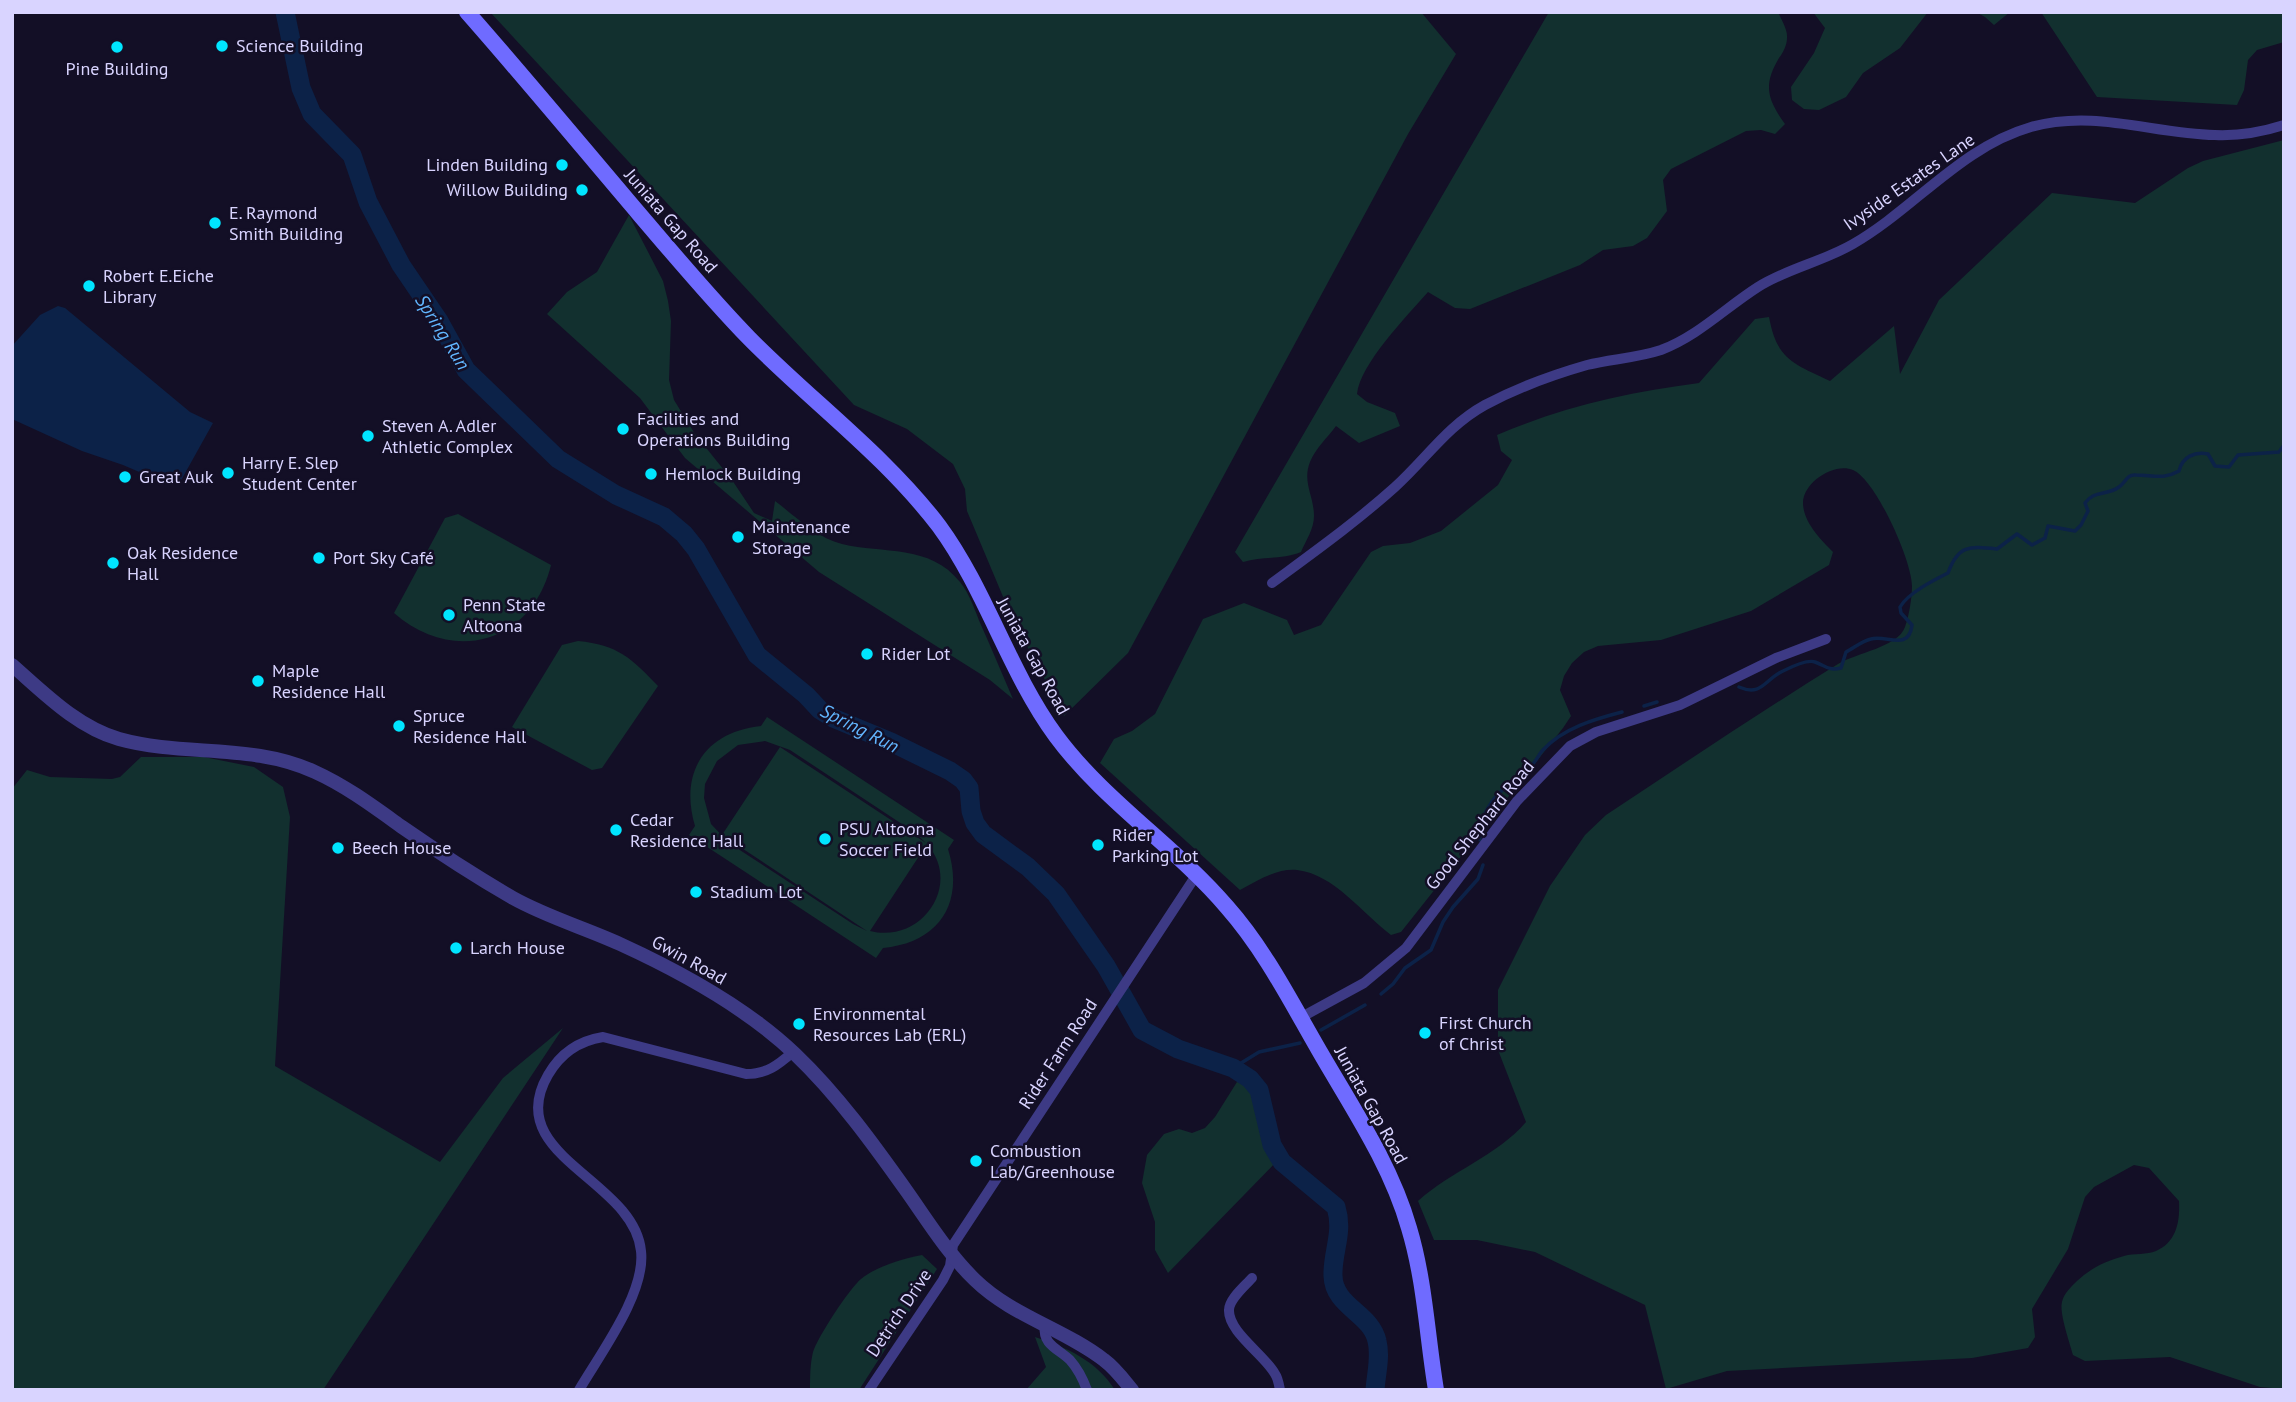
<svg xmlns="http://www.w3.org/2000/svg" width="2296" height="1402" viewBox="0 0 2296 1402" font-family="'PT Sans',sans-serif">
<style>
.green{fill:#12302f;fill-rule:evenodd}
.water{fill:#0c2248}
.lines{fill:none;stroke-linecap:round;stroke-linejoin:round}
.stream{stroke:#0c2248;stroke-width:3.5}
.river{stroke:#0c2248;stroke-width:19}
.minor{stroke:#3d3a85;stroke-width:10}
.tertiary{stroke:#3d3a85;stroke-width:14}
.secondary{stroke:#6f6bff;stroke-width:16}
.poi-dot{fill:#00e5ff;stroke:#130f26;stroke-width:2.5}
.labels{text-anchor:middle;stroke-width:5;stroke-linejoin:round;paint-order:stroke}
.poi-label{font-size:18px;fill:#d9d4ff;stroke:#130f26;text-anchor:start}
.street-label{font-size:18px;fill:#d9d4ff;stroke:#130f26}
.water-label{font-size:19px;font-style:italic;fill:#62b6ff;stroke:#130f26}
</style>
<rect width="100%" height="100%" fill="#130f26"/>
<!-- green -->
<g class="green">
<polygon points="490,12 1421,12 1456,54 1408,134 1128,653 1064,716 1012,618 967,511 965,489 953,464 907,429 854,405"/>
<path d="M 1549,12 L 1778,12 C 1781,19 1788,30 1787,38 C 1787,45 1783,53 1779,58 C 1763,85 1767,99 1785,124 L 1775,134 L 1761,130 L 1746,131 L 1671,169 L 1663,180 L 1667,211 L 1647,238 L 1633,246 L 1603,250 L 1580,265 L 1470,309 L 1455,308 L 1428,292 C 1407,316 1360,364 1357,394 L 1367,402 L 1395,413 L 1400,426 L 1359,443 L 1336,426 C 1328,437 1315,449 1310,462 C 1302,482 1314,496 1314,516 C 1314,529 1306,540 1301,552 C 1282,560 1262,556 1243,562 L 1235,552 Z"/>
<polygon points="1813,12 1928,12 1900,48 1863,73 1846,97 1819,110 1804,109 1792,100 1791,87 1814,53 1825,28"/>
<polygon points="1976,12 2010,12 1994,25 1985,17"/>
<polygon points="2041,12 2284,12 2284,42 2257,50 2248,60 2244,90 2237,105 2097,97"/>
<path d="M 2284,140 L 2284,1389 L 2260,1387 L 2170,1357 L 2085,1361 L 2073,1355 C 2070,1343 2059,1313 2062,1302 C 2064,1293 2071,1287 2077,1281 C 2091,1268 2106,1261 2124,1256 C 2134,1253 2147,1255 2156,1251 C 2177,1242 2180,1221 2179,1201 L 2149,1168 L 2134,1165 L 2094,1187 L 2085,1197 L 2068,1249 L 2032,1309 L 2035,1337 L 2028,1348 L 1972,1358 L 1727,1371 L 1666,1389 L 1645,1305 L 1535,1252 L 1477,1240 L 1434,1240 L 1418,1201 C 1451,1171 1497,1156 1526,1122 L 1498,1050 L 1498,990 L 1550,886 L 1585,835 L 1606,815 C 1683,764 1759,713 1838,664 C 1856,653 1898,647 1905,627 C 1909,616 1912,598 1912,586 C 1912,561 1876,480 1853,470 C 1834,462 1802,483 1803,504 C 1804,523 1821,540 1833,552 L 1829,565 L 1751,611 L 1661,640 L 1598,646 L 1584,652 L 1572,663 L 1564,676 L 1560,690 L 1571,716 L 1563,728 L 1401,932 L 1391,935 C 1363,914 1334,874 1297,870 C 1277,868 1256,881 1240,890 L 1100,763 L 1114,739 L 1132,731 L 1155,714 L 1203,619 L 1244,603 L 1287,620 L 1294,635 L 1321,625 L 1371,552 L 1383,546 L 1410,543 L 1441,531 L 1498,485 L 1512,460 L 1501,451 L 1497,435 C 1562,407 1629,392 1699,383 L 1755,319 L 1769,317 C 1777,360 1793,363 1830,381 L 1894,326 L 1900,374 L 1939,300 L 2052,193 L 2135,203 L 2188,168 L 2203,161 Z"/>
<path d="M 629,215 L 663,281 L 668,301 L 671,321 L 669,380 L 674,400 L 695,434 L 732,480 L 754,513 L 772,521 L 775,501 C 795,516 817,538 842,544 C 883,554 930,544 960,582 C 970,594 975,611 981,625 C 992,649 1002,674 1013,699 L 990,680 L 819,572 L 685,458 L 640,398 L 547,314 L 567,292 L 597,272 Z"/>
<path d="M 458,514 L 551,565 C 532,643 453,665 394,613 L 445,518 Z"/>
<path d="M 578,641 C 618,645 631,658 658,686 L 602,768 L 592,770 L 512,727 L 562,645 Z"/>
<path d="M 767,717 L 954,840 L 948,849 C 965,903 939,943 883,948 L 876,958 L 689,835 L 695,826 C 679,772 705,732 761,726 ZM 765,741 L 790,750 L 914,832 L 926,843 L 780,747 L 722,835 L 867,931 L 853,924 L 729,843 L 711,824 L 704,798 L 705,784 L 717,761 L 738,745 ZM 927,844 C 963,885 921,944 870,931 Z"/>
<polygon points="141,757 204,757 254,767 283,787 290,817 275,1066 440,1162 503,1078 563,1028 323,1390 12,1390 12,789 27,770 50,777 112,779 120,777"/>
<path d="M 1237,1082 L 1252,1085 C 1266,1110 1278,1132 1277,1161 L 1168,1273 L 1155,1250 L 1155,1222 L 1142,1183 L 1147,1155 L 1164,1134 L 1179,1129 L 1192,1133 L 1205,1128 L 1215,1117 Z"/>
<path d="M 922,1255 L 937,1269 L 859,1390 L 810,1390 C 810,1377 810,1365 813,1352 C 817,1338 849,1289 861,1279 C 877,1266 902,1259 922,1255 Z"/>
<path d="M 1035,1337 C 1066,1347 1097,1361 1115,1390 L 1026,1390 L 1046,1367 Z"/>
</g>
<!-- water -->
<polygon class="water" points="58,306 65,308 190,412 213,423 179,484 151,477 123,465 82,451 12,419 12,346 40,315"/>
<g class="lines">
<!-- stream -->
<g class="stream">
<path d="M 1739,687 C 1762,697 1765,679 1783,671 C 1791,667 1807,659 1815,662 C 1826,666 1828,671 1841,668 L 1846,652 C 1854,648 1862,641 1871,639 C 1885,634 1909,652 1912,625 L 1901,613 L 1900,607 C 1908,593 1934,580 1948,573 C 1958,545 1969,546 1997,549 L 2017,534 L 2032,545 L 2045,538 L 2048,526 L 2075,531 L 2081,525 L 2088,511 L 2085,503 C 2094,490 2107,496 2119,487 C 2126,483 2126,474 2136,475 C 2153,475 2163,480 2179,471 C 2182,457 2195,451 2208,454 L 2215,466 L 2229,467 L 2238,455 L 2279,452 L 2284,445"/>
<polyline points="1644,706 1657,702"/>
<path d="M 1480,840 C 1478,805 1505,787 1530,767 C 1536,762 1538,755 1543,750 C 1563,728 1595,719 1622,712"/>
<polyline points="1381,994 1393,984 1405,968 1431,950 1443,922 1453,907 1478,879 1483,865"/>
<polyline points="1321,1030 1365,1005"/>
<polyline points="1233,1068 1259,1052 1300,1043"/>
</g>
<!-- river -->
<path class="river" d="M 285,12 L 301,88 L 312,114 L 352,155 L 368,202 L 401,265 L 439,321 L 466,370 L 558,459 L 616,495 L 664,517 L 684,534 L 696,549 L 757,655 L 806,695 L 820,710 L 833,718 L 891,742 L 950,771 L 963,780 L 969,788 L 971,811 L 975,823 L 983,834 L 1028,867 L 1056,894 L 1106,966 L 1142,1030 L 1178,1049 L 1233,1068 L 1250,1079 L 1259,1090 L 1272,1145 L 1282,1162 L 1336,1207 C 1344,1233 1332,1252 1333,1276 C 1334,1307 1371,1313 1377,1341 C 1381,1357 1376,1374 1375,1390"/>
<!-- minor -->
<g class="minor">
<path d="M 1272,583 C 1314,552 1356,522 1395,487 C 1426,459 1447,426 1485,405 C 1517,388 1552,375 1587,365 C 1611,359 1637,358 1661,350 C 1698,336 1725,308 1758,287 C 1788,268 1822,262 1853,244 C 1914,209 1961,147 2031,127 C 2095,109 2153,134 2215,135 C 2238,136 2262,132 2284,125"/>
<polyline points="1300,1018 1364,983 1406,948 1517,801 1570,746 1596,732 1680,705 1776,658 1826,639"/>
<path d="M 1252,1278 C 1245,1286 1229,1299 1229,1310 C 1228,1332 1265,1355 1275,1374 C 1278,1378 1279,1385 1280,1390"/>
<path d="M 1045,1326 C 1042,1345 1059,1349 1070,1360 C 1078,1369 1083,1379 1087,1390"/>
<path d="M 579,1390 C 600,1354 646,1293 641,1251 C 634,1179 501,1156 548,1075 C 560,1054 578,1041 603,1037 L 746,1074 C 767,1074 778,1065 793,1052"/>
<polyline points="869,1390 943,1280 950,1266 953,1245 1197,874"/>
</g>
<!-- tertiary -->
<path class="tertiary" d="M 12,665 C 44,693 77,727 119,739 C 184,757 253,743 315,772 C 346,786 374,807 402,827 C 438,852 475,876 513,898 C 547,917 585,928 620,944 C 679,971 748,1009 795,1054 C 838,1095 874,1145 908,1193 C 929,1223 949,1255 975,1280 C 1012,1316 1064,1329 1104,1360 C 1115,1368 1123,1379 1132,1390"/>
<!-- secondary -->
<path class="secondary" d="M 467,12 C 526,79 583,148 640,215 C 676,257 711,299 749,338 C 811,401 885,455 939,526 C 986,590 1009,672 1056,736 C 1104,801 1175,846 1227,907 C 1265,950 1291,1002 1320,1052 C 1353,1109 1391,1165 1409,1228 C 1425,1281 1427,1336 1436,1390"/>
</g>
<!-- markers -->
<g class="poi-dot">
<circle cx="222" cy="46" r="7"/>
<circle cx="117" cy="47" r="7"/>
<circle cx="562" cy="165" r="7"/>
<circle cx="582" cy="190" r="7"/>
<circle cx="215" cy="223" r="7"/>
<circle cx="89" cy="286" r="7"/>
<circle cx="623" cy="429" r="7"/>
<circle cx="368" cy="436" r="7"/>
<circle cx="228" cy="473" r="7"/>
<circle cx="651" cy="474" r="7"/>
<circle cx="125" cy="477" r="7"/>
<circle cx="738" cy="537" r="7"/>
<circle cx="319" cy="558" r="7"/>
<circle cx="113" cy="563" r="7"/>
<circle cx="449" cy="615" r="7"/>
<circle cx="867" cy="654" r="7"/>
<circle cx="258" cy="681" r="7"/>
<circle cx="399" cy="726" r="7"/>
<circle cx="616" cy="830" r="7"/>
<circle cx="825" cy="839" r="7"/>
<circle cx="1098" cy="845" r="7"/>
<circle cx="338" cy="848" r="7"/>
<circle cx="696" cy="892" r="7"/>
<circle cx="456" cy="948" r="7"/>
<circle cx="799" cy="1024" r="7"/>
<circle cx="1425" cy="1033" r="7"/>
<circle cx="976" cy="1161" r="7"/>
</g>
<g class="labels">
<!-- poi labels -->
<g class="poi-label">
<text x="236" y="52">Science Building</text>
<text x="117" y="75" text-anchor="middle">Pine Building</text>
<text x="548" y="171" text-anchor="end">Linden Building</text>
<text x="568" y="196" text-anchor="end">Willow Building</text>
<text x="229" y="219">E. Raymond<tspan x="229" dy="21">Smith Building</tspan></text>
<text x="103" y="282">Robert E.Eiche<tspan x="103" dy="21">Library</tspan></text>
<text x="637" y="425">Facilities and<tspan x="637" dy="21">Operations Building</tspan></text>
<text x="382" y="432">Steven A. Adler<tspan x="382" dy="21">Athletic Complex</tspan></text>
<text x="242" y="469">Harry E. Slep<tspan x="242" dy="21">Student Center</tspan></text>
<text x="665" y="480">Hemlock Building</text>
<text x="139" y="483">Great Auk</text>
<text x="752" y="533">Maintenance<tspan x="752" dy="21">Storage</tspan></text>
<text x="127" y="559">Oak Residence<tspan x="127" dy="21">Hall</tspan></text>
<text x="333" y="564">Port Sky Café</text>
<text x="463" y="611">Penn State<tspan x="463" dy="21">Altoona</tspan></text>
<text x="881" y="660">Rider Lot</text>
<text x="272" y="677">Maple<tspan x="272" dy="21">Residence Hall</tspan></text>
<text x="413" y="722">Spruce<tspan x="413" dy="21">Residence Hall</tspan></text>
<text x="630" y="826">Cedar<tspan x="630" dy="21">Residence Hall</tspan></text>
<text x="839" y="835">PSU Altoona<tspan x="839" dy="21">Soccer Field</tspan></text>
<text x="1112" y="841">Rider<tspan x="1112" dy="21">Parking Lot</tspan></text>
<text x="352" y="854">Beech House</text>
<text x="710" y="898">Stadium Lot</text>
<text x="470" y="954">Larch House</text>
<text x="813" y="1020">Environmental<tspan x="813" dy="21">Resources Lab (ERL)</tspan></text>
<text x="1439" y="1029">First Church<tspan x="1439" dy="21">of Christ</tspan></text>
<text x="990" y="1157">Combustion<tspan x="990" dy="21">Lab/Greenhouse</tspan></text>
</g>
<!-- street labels -->
<g class="street-label">
<text transform="translate(1909 182) rotate(-35)" y="6">Ivyside Estates Lane</text>
<text transform="translate(671 221) rotate(49)" y="6">Juniata Gap Road</text>
<text transform="translate(1033 656) rotate(61)" y="6">Juniata Gap Road</text>
<text transform="translate(1480 825) rotate(-51)" y="6">Good Shephard Road</text>
<text transform="translate(689 960) rotate(29)" y="6">Gwin Road</text>
<text transform="translate(1058 1054) rotate(-57)" y="6">Rider Farm Road</text>
<text transform="translate(1371 1105) rotate(61)" y="6">Juniata Gap Road</text>
<text transform="translate(899 1313) rotate(-56)" y="6">Detrich Drive</text>
</g>
<!-- water labels -->
<g class="water-label">
<text transform="translate(443 332) rotate(58)" y="7">Spring Run</text>
<text transform="translate(860 728) rotate(27)" y="7">Spring Run</text>
</g>
</g>
<!-- border -->
<rect width="2296" height="1402" fill="none" stroke="#d9d4ff" stroke-width="28"/>
</svg>
